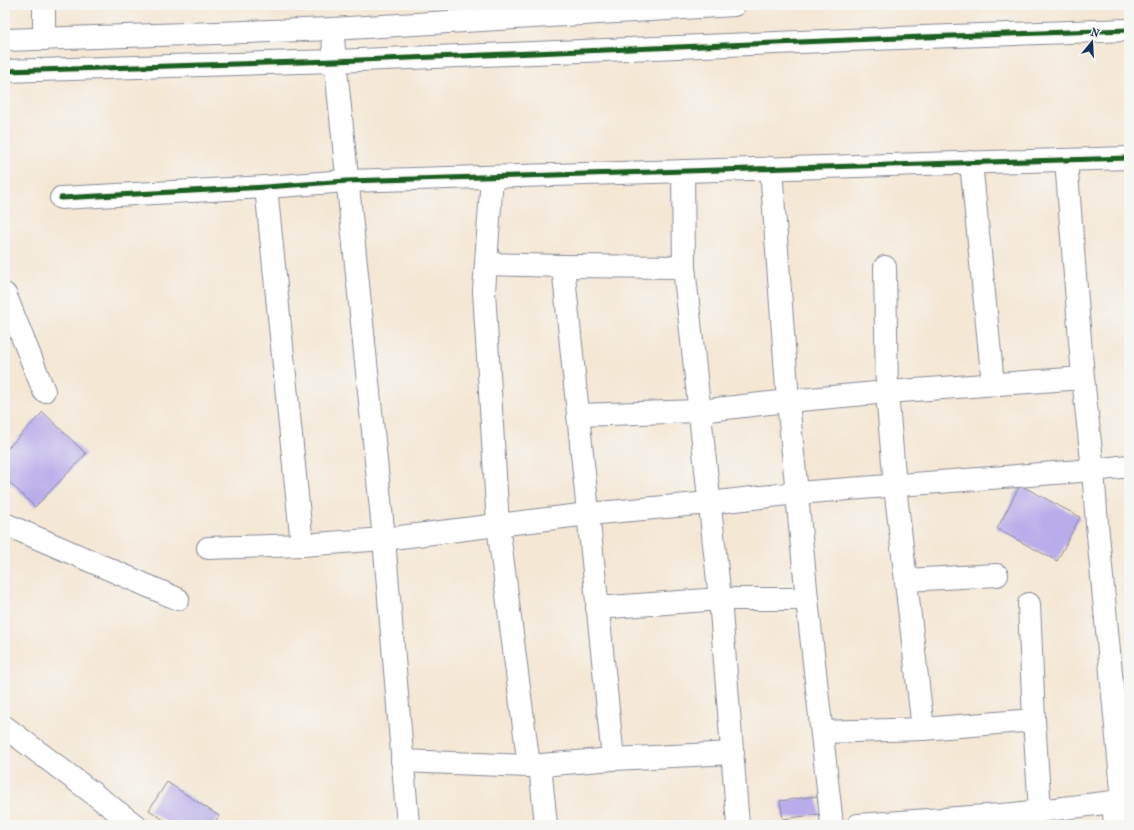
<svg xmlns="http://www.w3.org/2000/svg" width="1134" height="830" viewBox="0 0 1134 830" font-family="'IM FELL French Canon',serif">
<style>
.building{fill:#b8acea}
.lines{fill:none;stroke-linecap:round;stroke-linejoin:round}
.minor-casing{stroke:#888b99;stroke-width:24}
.minor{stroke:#fff;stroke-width:22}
.cycleway-casing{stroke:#f6f6f2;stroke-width:8}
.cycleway{stroke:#1b5e20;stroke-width:5}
</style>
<rect width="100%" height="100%" fill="#f6f6f2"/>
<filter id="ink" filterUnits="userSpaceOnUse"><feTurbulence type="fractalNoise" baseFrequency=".025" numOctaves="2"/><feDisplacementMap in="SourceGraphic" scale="8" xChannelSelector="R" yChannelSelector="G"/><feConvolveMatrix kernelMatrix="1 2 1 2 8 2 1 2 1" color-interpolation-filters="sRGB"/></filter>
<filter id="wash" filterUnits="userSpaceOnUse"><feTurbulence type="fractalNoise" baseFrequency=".012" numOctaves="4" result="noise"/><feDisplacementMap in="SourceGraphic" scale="16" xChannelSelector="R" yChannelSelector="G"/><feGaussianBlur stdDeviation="0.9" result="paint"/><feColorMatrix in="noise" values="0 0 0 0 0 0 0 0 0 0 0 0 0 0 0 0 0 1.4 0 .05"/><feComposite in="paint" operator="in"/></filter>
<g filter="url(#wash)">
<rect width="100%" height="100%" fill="#f4e7d4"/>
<g id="blocks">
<!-- building -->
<g class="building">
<polygon points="43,412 86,454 35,507 5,478 5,451"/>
<polygon points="1020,485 1080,517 1057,561 997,529"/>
<polygon points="167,782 219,816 213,825 171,825 149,810"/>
<polygon points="817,796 820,814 783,819 780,801"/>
</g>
</g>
</g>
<g filter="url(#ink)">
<use href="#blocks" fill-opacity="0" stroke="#888b99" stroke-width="1"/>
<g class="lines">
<!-- minor casing -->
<g class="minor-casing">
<g id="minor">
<polyline points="44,5 44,39"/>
<polyline points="332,29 384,539 408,825"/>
<polyline points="5,40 332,29 734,5"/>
<polyline points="5,71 335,61 924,37 1129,30"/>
<polyline points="1066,160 1083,378 1093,470 1097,524 1123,801"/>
<polyline points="971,162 993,384"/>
<polyline points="771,168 788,401 807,599 832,825"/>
<polyline points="683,171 684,267 720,599 738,825"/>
<polyline points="492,177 484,291 498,525 529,766"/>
<polyline points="266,187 302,545"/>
<polyline points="61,198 266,187 347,181 1129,158"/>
<polyline points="486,264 563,266 684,267"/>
<polyline points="563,266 613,759"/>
<polyline points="885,267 887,392 895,486 923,729"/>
<polyline points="5,294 44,391"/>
<polyline points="578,415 699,411 788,401 887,392 1083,378"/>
<polyline points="5,524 178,599"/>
<polyline points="208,548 302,545 384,539 588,514 709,503 797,493 1093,470 1129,466"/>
<polyline points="906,580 997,575"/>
<polyline points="1029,604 1034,720 1040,811"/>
<polyline points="597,608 720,599 807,599"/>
<polyline points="5,727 135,825"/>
<polyline points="822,732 923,729 1034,720"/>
<polyline points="402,761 529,766 613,759 733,753"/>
<polyline points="540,765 546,825"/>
<polyline points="1113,803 1115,825"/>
<polyline points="858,825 1014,814 1129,800"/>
</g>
</g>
<!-- minor -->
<use href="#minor" class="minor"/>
<!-- cycleway casing -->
<g class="cycleway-casing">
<g id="cycleway">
<polyline points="5,71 335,61 924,37 1129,30"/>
<polyline points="61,198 266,187 347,181 1129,158"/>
</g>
</g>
<!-- cycleway -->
<use href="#cycleway" class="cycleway"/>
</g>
</g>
<!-- margin -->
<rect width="1134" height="830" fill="none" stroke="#f6f6f2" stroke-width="20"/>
<!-- north arrow -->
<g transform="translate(1092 42) rotate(18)" stroke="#f6f6f2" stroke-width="3" paint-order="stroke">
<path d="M0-3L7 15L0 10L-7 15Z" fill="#1b2f5e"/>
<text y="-6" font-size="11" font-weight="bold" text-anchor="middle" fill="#1b2f5e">N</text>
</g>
</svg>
